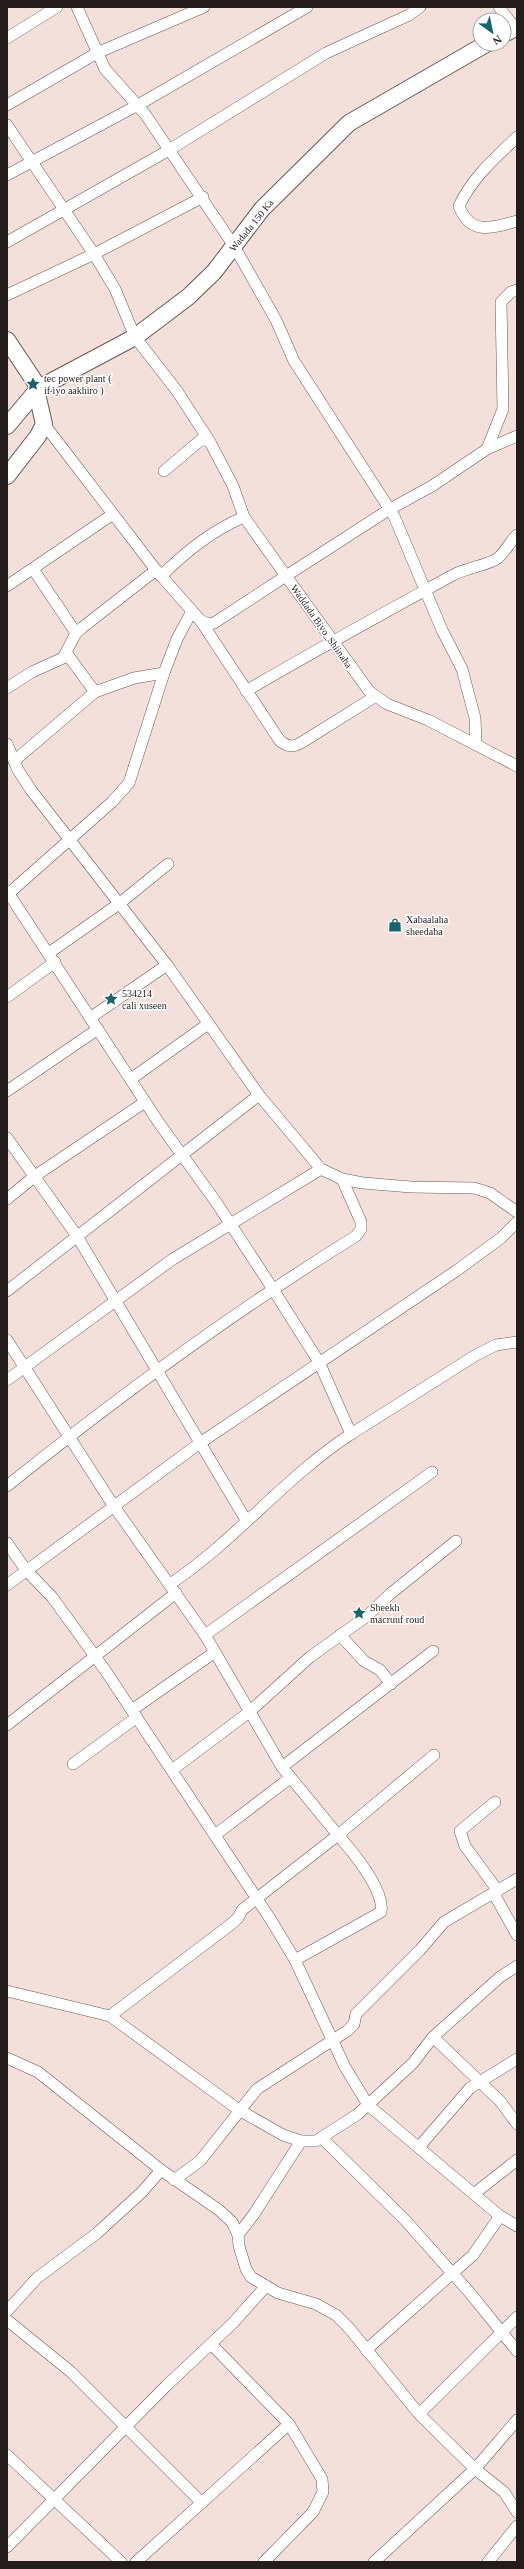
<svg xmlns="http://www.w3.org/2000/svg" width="524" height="2569" viewBox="0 0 524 2569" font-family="'Times New Roman',serif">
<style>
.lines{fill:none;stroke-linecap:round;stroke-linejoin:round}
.street-casing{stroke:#675853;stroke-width:12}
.secondary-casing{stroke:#675853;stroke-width:18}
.street{stroke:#fff;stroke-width:11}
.secondary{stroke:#fff;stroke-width:16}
.labels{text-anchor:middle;stroke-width:3;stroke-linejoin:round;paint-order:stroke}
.street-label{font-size:10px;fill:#221c1a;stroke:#fff}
.poi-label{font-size:10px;fill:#221c1a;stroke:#fff;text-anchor:start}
</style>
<rect width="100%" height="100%" fill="#f3e0db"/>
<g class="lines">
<!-- street casing -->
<g class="street-casing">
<g id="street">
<polyline points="77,7 105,69 145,114 234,246 276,320 294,361 394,516 442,630 462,669 475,718 476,743"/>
<polyline points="499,7 517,31"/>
<polyline points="7,38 57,7"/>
<polyline points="7,105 97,53 204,7"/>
<polyline points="7,125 94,254 115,289 135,337 177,391 210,442"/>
<path d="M 517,137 C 495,158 472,178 459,206 C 470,236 493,228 517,221"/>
<polyline points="7,175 138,105 307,7"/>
<polyline points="7,242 169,150 326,53 409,15 420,7"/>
<polyline points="7,295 94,254 203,197"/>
<polyline points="44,424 156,570 200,620 208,624 214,623 286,576 369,691 387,704 428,720 517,766"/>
<polyline points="487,449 517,436"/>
<polyline points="164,471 202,439 210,442 233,486 244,517"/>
<polyline points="33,569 76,633"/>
<path d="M 161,576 C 187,551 211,531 244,517 L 286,576 L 390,509 L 432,486 L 487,449 L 503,409 L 501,302 L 511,292 L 517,290"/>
<polyline points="7,586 113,514"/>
<path d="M 200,620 L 280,741 C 290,748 294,747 304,741 L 376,696"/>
<polyline points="67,654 95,692"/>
<polyline points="7,688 32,672 63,658 76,633 83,627 156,570"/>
<path d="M 246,691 C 314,651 384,613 453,575 C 466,568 489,565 498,558 C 505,552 510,542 517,535"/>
<polyline points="7,744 18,770 31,790 167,965 259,1095 321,1169 342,1179 363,1183 411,1187 474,1188 490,1193 517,1212"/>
<polyline points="14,761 95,692 134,678 164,673"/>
<path d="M 7,891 L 159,1123 L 216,1202 L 269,1283 L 319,1362 L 351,1434 C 285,1477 235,1541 170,1584"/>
<polyline points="7,895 112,802 129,783 164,673 177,639 192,611"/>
<polyline points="49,953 120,903 168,864"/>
<polyline points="7,997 55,962"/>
<polyline points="90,1018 167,965"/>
<polyline points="131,1079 208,1024"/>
<polyline points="7,1091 98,1029"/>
<polyline points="7,1138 77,1236 246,1520"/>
<polyline points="7,1199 35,1176 145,1102"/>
<polyline points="7,1291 259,1095"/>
<polyline points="7,1340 113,1505 205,1635 282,1767 338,1835 242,1910 238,1918 230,1925 110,2016"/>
<polyline points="7,1380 173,1259 321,1169"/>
<polyline points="351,1434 476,1355 496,1345 517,1342"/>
<path d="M 7,1486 C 119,1396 235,1311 356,1236 L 361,1229 L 361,1222 L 342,1179"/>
<polyline points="7,1543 26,1570 52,1597 105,1670 271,1920 295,1960 345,2067 368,2105 500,2216 517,2226"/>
<polyline points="7,1585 200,1443 456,1271 501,1238 517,1222"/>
<polyline points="205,1635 432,1472"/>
<polyline points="340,1635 364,1661 380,1670 391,1684"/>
<polyline points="132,1710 215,1652"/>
<polyline points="7,1725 176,1593"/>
<polyline points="73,1764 137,1717"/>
<polyline points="282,1767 433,1651"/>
<polyline points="172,1770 248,1713 310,1657 367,1616 390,1594 456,1541"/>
<polyline points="495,1802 460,1831 465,1846 498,1891"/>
<polyline points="215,1835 290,1778"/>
<polyline points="494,1894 517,1935"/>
<path d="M 295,1960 L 381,1912 C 385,1891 353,1852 338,1835 L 434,1755"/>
<polyline points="7,1991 110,2016 239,2110 283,2135 301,2141 316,2141 358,2114 413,2063 433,2037 500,1977 517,1966"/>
<polyline points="433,2037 500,2101 517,2124"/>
<polyline points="7,2058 38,2072 161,2170 219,2210 232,2222 238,2235 239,2246 246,2269 251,2277 278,2293 316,2304 336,2315 349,2328 419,2414 475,2469 504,2492 517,2512"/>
<polyline points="322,2138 405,2220 470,2293 517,2351"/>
<polyline points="419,2147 470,2088 517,2059"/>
<polyline points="174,2180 200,2161 257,2089 347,2031 354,2024 356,2014 420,1950 444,1922 517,1879"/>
<polyline points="475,2193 517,2160"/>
<polyline points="238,2235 254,2214 301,2141"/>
<polyline points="7,2311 37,2278 96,2234 142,2192 161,2170"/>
<polyline points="7,2320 71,2372 202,2503"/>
<polyline points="211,2344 289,2424 322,2479 323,2492 313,2512 264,2562"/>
<polyline points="366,2350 473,2255 500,2216"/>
<polyline points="419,2414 517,2317"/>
<polyline points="7,2455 121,2562"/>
<polyline points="7,2547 166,2386 233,2323 266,2286"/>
<polyline points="136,2562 289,2424"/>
<polyline points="374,2562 475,2469 517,2420"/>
<polyline points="488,2562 517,2526"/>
</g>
</g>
<!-- secondary casing -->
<g class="secondary-casing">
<g id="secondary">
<polyline points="504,34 517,27"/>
<polyline points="7,340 39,388"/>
<polyline points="7,426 39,388 135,337 188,297 214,272 262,209 349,123 486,44"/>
<polyline points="7,476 38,436 44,424 37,394"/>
</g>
</g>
<!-- street -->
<use href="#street" class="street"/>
<!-- secondary -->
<use href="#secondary" class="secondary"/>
</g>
<!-- icons -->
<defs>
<g id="sight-bare" transform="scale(1.08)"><path d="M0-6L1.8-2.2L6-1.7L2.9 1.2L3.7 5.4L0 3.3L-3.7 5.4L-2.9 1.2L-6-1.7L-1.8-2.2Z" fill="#18656e" stroke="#fff" stroke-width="2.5" paint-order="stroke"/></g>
<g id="shop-bare" transform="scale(1.08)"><path d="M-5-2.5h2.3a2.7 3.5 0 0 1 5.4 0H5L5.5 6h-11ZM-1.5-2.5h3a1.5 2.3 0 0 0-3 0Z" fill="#18656e" stroke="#fff" stroke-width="2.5" paint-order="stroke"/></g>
</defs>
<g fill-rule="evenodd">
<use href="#sight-bare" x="33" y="384"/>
<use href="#shop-bare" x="395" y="925"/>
<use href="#sight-bare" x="111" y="999"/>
<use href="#sight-bare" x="359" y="1613"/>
</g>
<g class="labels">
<!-- street labels -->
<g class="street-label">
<text transform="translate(251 225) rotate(-51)" y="4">Wadada 150 Ka</text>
<text transform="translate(322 626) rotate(55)" y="4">Waddada Biyo_Shiinaha</text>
</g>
<!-- poi labels -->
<g class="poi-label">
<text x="44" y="382">tec power plant (<tspan x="44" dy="12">if iyo aakhiro )</tspan></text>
<text x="406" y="923">Xabaalaha<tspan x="406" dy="12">sheedaha</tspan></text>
<text x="122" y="997">534214<tspan x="122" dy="12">cali xuseen</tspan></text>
<text x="370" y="1611">Sheekh<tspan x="370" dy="12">macruuf roud</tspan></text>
</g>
</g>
<!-- border -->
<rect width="524" height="2569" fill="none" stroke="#221c1a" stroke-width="16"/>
<!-- north arrow -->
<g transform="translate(492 32) rotate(147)"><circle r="19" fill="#ffffff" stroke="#a7a4a3"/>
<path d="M0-3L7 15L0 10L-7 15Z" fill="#18656e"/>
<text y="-6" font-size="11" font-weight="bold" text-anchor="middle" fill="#221c1a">N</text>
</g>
</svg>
